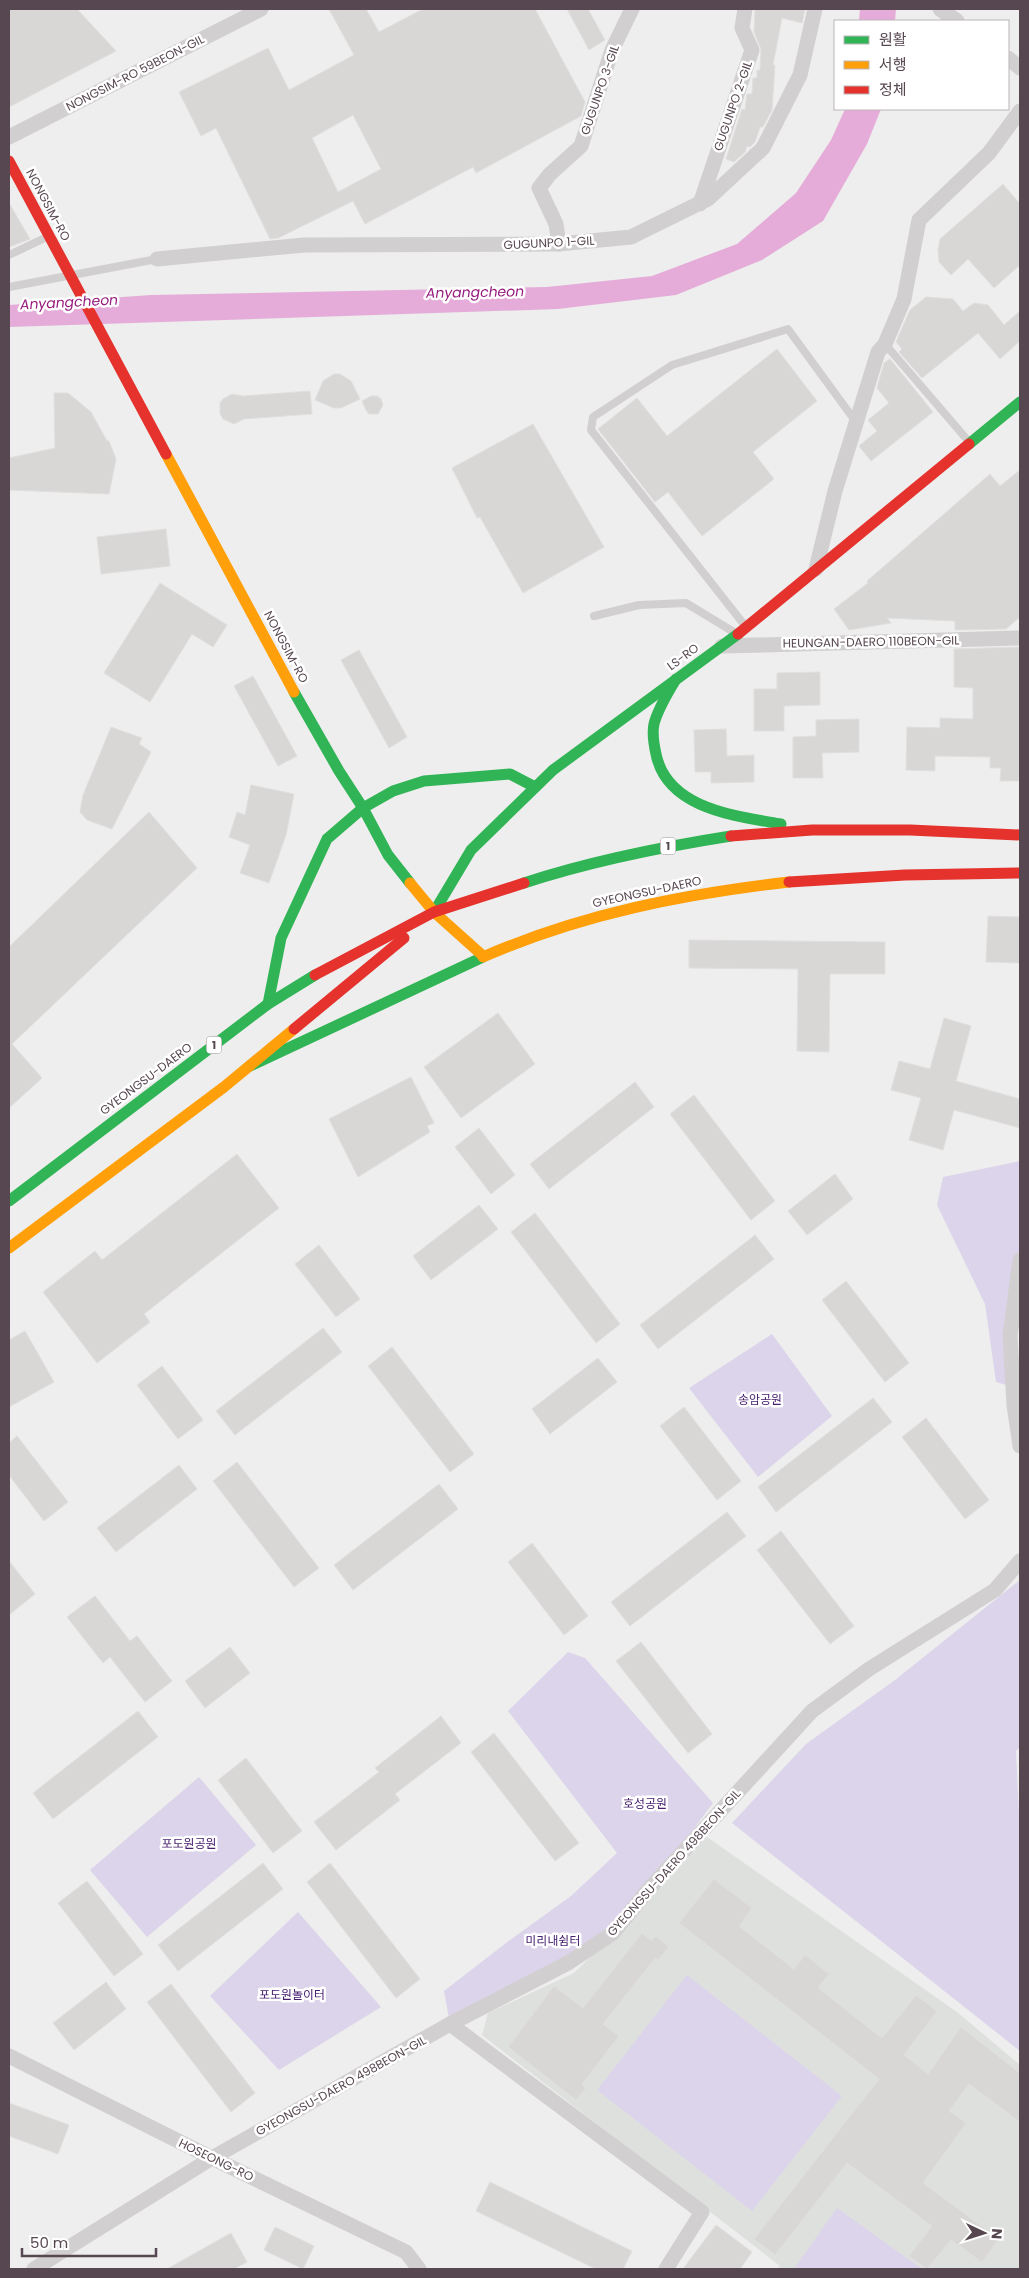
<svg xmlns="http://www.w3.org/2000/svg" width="1029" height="2278" viewBox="0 0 1029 2278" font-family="Poppins,'Noto Sans KR',sans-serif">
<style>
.education{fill:#dee0de}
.green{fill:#dcd4eb}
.water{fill:#e5acd9}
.building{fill:#d9d6d6;stroke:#e0dfdf;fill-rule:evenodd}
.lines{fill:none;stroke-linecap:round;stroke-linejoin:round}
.lane{stroke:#d2cfd0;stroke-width:8}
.street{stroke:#d2cfd0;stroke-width:15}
.fast{stroke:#30b455;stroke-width:11}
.slow{stroke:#ff9f0a;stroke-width:11}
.jam{stroke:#e5322d;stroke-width:11}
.labels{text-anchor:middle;stroke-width:5;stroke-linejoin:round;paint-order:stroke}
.shield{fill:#fff;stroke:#897e84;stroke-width:1}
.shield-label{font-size:11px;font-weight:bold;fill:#574750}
.street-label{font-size:12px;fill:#574750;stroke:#fff}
.park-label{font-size:12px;fill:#472070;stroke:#fff}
.water-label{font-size:14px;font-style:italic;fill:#961b7d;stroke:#fff}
</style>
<rect width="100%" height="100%" fill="#edeeed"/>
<!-- education -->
<polygon class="education" points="707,1837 957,2012 1020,2065 1020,2269 778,2269 780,2266 482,2035 488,2013 574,1973 665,1883"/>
<!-- green -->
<g class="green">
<polygon points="1020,1161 1020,1277 1013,1387 996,1382 985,1304 937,1205 943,1177"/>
<polygon points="772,1334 832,1416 758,1477 689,1388"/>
<polygon points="1020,1580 1020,1747 1016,1751 1020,1836 1020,2051 732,1823 806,1744 895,1680"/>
<polygon points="568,1652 585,1658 713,1803 648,1890 568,1963 450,2024 444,1991 506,1943 571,1896 617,1853 508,1711"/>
<polygon points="199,1777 256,1845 147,1937 90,1870"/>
<polygon points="298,1912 381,2007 279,2070 210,1996"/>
<polygon points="687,1975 842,2096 752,2211 597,2090"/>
<polygon points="837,2208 922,2269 794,2269"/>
</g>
<!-- water -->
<g class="water">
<polygon points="860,9 896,9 895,21 859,21"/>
<polygon points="845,109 881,109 867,144 823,221 762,260 676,295 558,309 9,327 9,305 151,295 547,287 652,276 737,244 796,193 831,140"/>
</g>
<!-- building -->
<g class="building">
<polygon points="9,9 77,9 116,51 9,107"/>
<path d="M 329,9 L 366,9 L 379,32 L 423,9 L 535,9 L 585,102 L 581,116 L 476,173 L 473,167 L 365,224 L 353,201 L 278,238 L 270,239 L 216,128 L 201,136 L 179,92 L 268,48 L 289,90 L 354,55 ZM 353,115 L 381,169 L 338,192 L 312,138 Z"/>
<polygon points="567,9 588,9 605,40 589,50"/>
<polygon points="755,9 805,9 802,23 782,18 773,65 775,65 772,110 763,127 760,127 755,142 750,147 747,146 745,152 734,162 726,159 742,109 745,110 747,94 752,94 753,78 757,78 757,70 760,70 761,49 754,32"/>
<polygon points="1003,184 1020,204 1020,265 994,288 968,259 951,275 939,262 938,250 940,239"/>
<polygon points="9,203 30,239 9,247"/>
<polygon points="926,297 953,299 963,311 974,303 988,305 1004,325 1020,311 1020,341 1000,359 978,333 922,378 899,352 902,349 896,342 910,310"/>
<polygon points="777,349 817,401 753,452 774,479 702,536 668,492 655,502 598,429 637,398 667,436"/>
<polygon points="890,359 933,412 871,461 859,446 877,431 868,420 889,403 877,388 884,363"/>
<polygon points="334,374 340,374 351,381 360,399 341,408 334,408 315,400 323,381"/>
<polygon points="310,391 312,414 244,419 234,424 223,419 220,414 220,403 223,399 232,394 243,396"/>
<polygon points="54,393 68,393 91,412 107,441 109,441 116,459 109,494 9,490 9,458 55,448"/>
<polygon points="371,396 377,396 381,399 383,405 378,414 369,414 366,410 362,401"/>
<polygon points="533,424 604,547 523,593 480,517 477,518 452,468"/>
<polygon points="1020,470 1020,617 1006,629 955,630 955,621 887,618 891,623 849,630 834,609 868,583 867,581 990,474 1000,486"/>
<polygon points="166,529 170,566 101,574 97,537"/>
<polygon points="160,583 227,625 213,647 192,634 150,702 104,673"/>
<polygon points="1019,647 1019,781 1000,781 1001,768 990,768 990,757 935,756 935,771 906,770 907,727 940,728 940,718 973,719 973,688 954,687 954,649"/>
<polygon points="359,650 407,737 389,748 341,660"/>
<polygon points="820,672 820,705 784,706 784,731 754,731 754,689 777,689 777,673"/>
<polygon points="253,676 297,756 278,766 234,686"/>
<polygon points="859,719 859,752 822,753 823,778 793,778 793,737 816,736 816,720"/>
<polygon points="111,727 142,738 139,744 151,752 112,829 87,820 80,812 83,795"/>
<polygon points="726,729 727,756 754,755 754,782 711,783 711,772 695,772 694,730"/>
<polygon points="251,785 294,794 286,835 269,883 240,873 250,845 229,837 237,812 245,815"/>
<polygon points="149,812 197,868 12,1044 42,1078 9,1108 9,947"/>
<polygon points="988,916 1020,917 1020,963 986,962"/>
<polygon points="689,940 885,942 885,974 830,974 829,1052 797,1051 798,969 689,968"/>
<polygon points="498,1013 535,1064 461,1118 424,1067"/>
<polygon points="944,1018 971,1026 956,1081 1020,1099 1020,1128 954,1110 943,1150 909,1140 921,1098 891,1090 899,1061 930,1069"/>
<polygon points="411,1077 434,1123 427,1126 430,1132 358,1177 329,1119"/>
<polygon points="635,1082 654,1107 549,1189 530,1164"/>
<polygon points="694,1095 775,1201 751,1220 670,1114"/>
<polygon points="479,1128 515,1175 491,1194 455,1147"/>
<polygon points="237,1154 279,1208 144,1314 150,1322 97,1363 43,1292 95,1251 102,1260"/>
<polygon points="835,1174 853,1199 807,1235 788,1211"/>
<polygon points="479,1205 498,1229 431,1280 413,1256"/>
<polygon points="535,1213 620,1324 596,1343 511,1232"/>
<polygon points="755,1235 774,1259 658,1349 640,1325"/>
<polygon points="319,1245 360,1299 336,1317 295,1264"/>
<polygon points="846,1281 909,1363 885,1382 822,1300"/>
<polygon points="323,1328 342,1352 235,1435 216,1411"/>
<polygon points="25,1331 54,1382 9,1407 9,1340"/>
<polygon points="392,1347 474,1454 450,1472 368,1366"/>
<polygon points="598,1358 617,1382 550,1434 532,1409"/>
<polygon points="162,1366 203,1420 178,1439 137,1385"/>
<polygon points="873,1398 892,1422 776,1512 758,1487"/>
<polygon points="684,1407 741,1481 717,1500 660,1426"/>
<polygon points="926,1418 989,1500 965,1519 902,1437"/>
<polygon points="17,1436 68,1502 44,1521 9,1475 9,1443"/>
<polygon points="237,1462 319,1568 294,1587 213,1481"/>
<polygon points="179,1465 197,1489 116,1552 97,1528"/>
<polygon points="439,1484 458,1509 353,1590 334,1565"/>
<polygon points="727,1512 746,1536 630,1626 611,1602"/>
<polygon points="781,1531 854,1626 830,1644 757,1550"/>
<polygon points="532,1543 588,1616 564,1635 508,1562"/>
<polygon points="9,1561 35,1594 9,1615"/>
<polygon points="95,1596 130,1641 137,1636 172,1681 145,1702 110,1657 103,1663 67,1617"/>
<polygon points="641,1642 712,1734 688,1753 616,1661"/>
<polygon points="230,1647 250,1673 205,1708 185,1681"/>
<polygon points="138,1711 158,1737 53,1819 33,1793"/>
<polygon points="441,1716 461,1743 395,1794 400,1800 336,1850 314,1822 379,1772 375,1768"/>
<polygon points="494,1733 579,1843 555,1861 471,1752"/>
<polygon points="246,1758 302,1831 273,1853 218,1780"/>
<polygon points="263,1863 283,1889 178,1971 158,1945"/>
<polygon points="330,1863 420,1979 396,1998 307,1882"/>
<polygon points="714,1879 752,1908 739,1926 794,1969 805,1955 829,1974 818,1988 882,2038 916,1995 937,2011 904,2055 928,2074 961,2027 1020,2073 1020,2122 969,2084 949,2111 966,2123 923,2183 999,2239 982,2262 951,2240 927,2269 909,2256 932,2226 847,2163 775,2255 754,2239 879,2079 679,1923"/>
<polygon points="87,1881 143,1954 114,1976 58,1903"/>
<polygon points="642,1933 651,1941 656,1936 669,1947 658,1960 655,1958 603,2024 619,2036 582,2084 586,2088 576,2100 508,2047 554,1986 583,2008"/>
<polygon points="106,1982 126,2009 74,2050 53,2023"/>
<polygon points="171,1984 255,2093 231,2112 147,2002"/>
<polygon points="9,2103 69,2125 58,2154 9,2136"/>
<polygon points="490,2182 632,2251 623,2269 596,2269 476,2211"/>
<polygon points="716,2225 752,2252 740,2269 683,2269"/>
<polygon points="275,2227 314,2246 303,2269 264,2250"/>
<polygon points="231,2233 247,2262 234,2269 167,2269"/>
</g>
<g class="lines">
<!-- lane -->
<g class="lane">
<polyline points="9,255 49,236"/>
<polyline points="9,287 157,259"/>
<polyline points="885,344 970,443"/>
<polyline points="594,616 639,605 686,603 737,634"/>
<polyline points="746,627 591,430 593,417 672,365 788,329 856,422"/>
</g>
<!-- street -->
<g class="street">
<polyline points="940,9 957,21"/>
<polyline points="1008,58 1020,68"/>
<polyline points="9,137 261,9"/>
<polyline points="700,204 752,50 742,28 745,9"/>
<polyline points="559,244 556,224 539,188 550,174 581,146 612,50 632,9"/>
<polyline points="157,259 304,245 559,244 631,237 708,199 763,148 800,75 815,9"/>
<polyline points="816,569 835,491 878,352 885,344 904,299 919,220 989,153 1020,111"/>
<polyline points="722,646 1020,638"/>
<polyline points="1020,1260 1010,1336 1014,1405 1020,1446"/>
<polyline points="450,2024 702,2212 666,2269"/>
<polyline points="9,2056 212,2158 406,2252 419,2269"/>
<polyline points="34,2269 212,2158 450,2024 568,1963 613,1933 648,1890 812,1711 869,1669 995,1590 1020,1561"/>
</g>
<!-- fast -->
<g class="fast">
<polyline points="969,444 1020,402"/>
<path d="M 676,679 C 668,693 658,708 654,724 C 652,733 654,745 656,754 C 667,809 736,816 781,824"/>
<polyline points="294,692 339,771 363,808 388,855 410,883"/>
<path d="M 524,883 C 591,861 661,847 731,836"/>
<polyline points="434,912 471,850 553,770 738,634"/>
<polyline points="268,1004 281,938 327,839 363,808 393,791 424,781 510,774 535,787"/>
<polyline points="250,1066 483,957"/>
<polyline points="9,1201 268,1004 315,975"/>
</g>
<!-- slow -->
<g class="slow">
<polyline points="166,454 294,692"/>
<polyline points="410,883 434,912 482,955"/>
<path d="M 483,957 C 581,914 684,894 789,882"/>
<polyline points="9,1248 224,1087 294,1029"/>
</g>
<!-- jam -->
<g class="jam">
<polyline points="9,161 166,454"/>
<polyline points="738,634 969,444"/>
<polyline points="731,836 812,830 910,830 1020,835"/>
<polyline points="789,882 905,875 1020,873"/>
<polyline points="315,975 434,912 524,883"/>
<polyline points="294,1029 404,938"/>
</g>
</g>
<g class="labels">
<!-- shield labels -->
<g class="shield">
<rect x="660.5" y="837.5" width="15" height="17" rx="4"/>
<rect x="206.5" y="1036.5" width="15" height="17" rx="4"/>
</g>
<g class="shield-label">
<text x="668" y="850">1</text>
<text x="214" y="1049">1</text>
</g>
<!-- street labels -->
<g class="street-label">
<text transform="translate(135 73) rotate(-27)" y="4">NONGSIM-RO 59BEON-GIL</text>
<text transform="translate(600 90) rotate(-71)" y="4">GUGUNPO 3-GIL</text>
<text transform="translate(733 106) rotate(-71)" y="4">GUGUNPO 2-GIL</text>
<text transform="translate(48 205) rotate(62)" y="4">NONGSIM-RO</text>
<text transform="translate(549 243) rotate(-3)" y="4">GUGUNPO 1-GIL</text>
<text transform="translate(871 642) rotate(-1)" y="4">HEUNGAN-DAERO 110BEON-GIL</text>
<text transform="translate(286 647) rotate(62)" y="4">NONGSIM-RO</text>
<text transform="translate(683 657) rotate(-36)" y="4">LS-RO</text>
<text transform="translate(647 892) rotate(-12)" y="4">GYEONGSU-DAERO</text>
<text transform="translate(146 1079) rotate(-37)" y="4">GYEONGSU-DAERO</text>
<text transform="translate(674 1863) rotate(-48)" y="4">GYEONGSU-DAERO 498BEON-GIL</text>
<text transform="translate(341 2086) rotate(-29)" y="4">GYEONGSU-DAERO 498BEON-GIL</text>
<text transform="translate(216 2160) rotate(26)" y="4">HOSEONG-RO</text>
</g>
<!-- park labels -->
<g class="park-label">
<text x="760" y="1404">송암공원</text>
<text x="645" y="1808">호성공원</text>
<text x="189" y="1848">포도원공원</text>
<text x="553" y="1945">미리내쉼터</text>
<text x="292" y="1999">포도원놀이터</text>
</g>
<!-- water labels -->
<g class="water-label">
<text transform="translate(475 292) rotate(-1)" y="5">Anyangcheon</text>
<text transform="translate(69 302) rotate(-3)" y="5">Anyangcheon</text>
</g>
</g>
<!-- border -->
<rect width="1029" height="2278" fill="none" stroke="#574750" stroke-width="20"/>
<!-- legend -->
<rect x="834" y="20" width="175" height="90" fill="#ffffff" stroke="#bcb5b9"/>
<rect x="844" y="36" width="25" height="8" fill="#30b455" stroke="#bcb5b9"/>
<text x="879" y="45" font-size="15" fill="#574750">원활</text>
<rect x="844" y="61" width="25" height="8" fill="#ff9f0a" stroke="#bcb5b9"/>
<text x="879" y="70" font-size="15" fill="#574750">서행</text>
<rect x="844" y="86" width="25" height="8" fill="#e5322d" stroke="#bcb5b9"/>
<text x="879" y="95" font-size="15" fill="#574750">정체</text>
<!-- north arrow -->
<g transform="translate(984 2233) rotate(94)" stroke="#ffffff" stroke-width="4" paint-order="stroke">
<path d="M0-4L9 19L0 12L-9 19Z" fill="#574750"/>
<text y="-8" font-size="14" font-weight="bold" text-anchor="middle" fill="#574750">N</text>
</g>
<!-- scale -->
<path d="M22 2248v8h134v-8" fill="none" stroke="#574750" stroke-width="2.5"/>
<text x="30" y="2248" font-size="15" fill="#574750" stroke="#ffffff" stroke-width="4" paint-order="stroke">50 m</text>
</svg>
